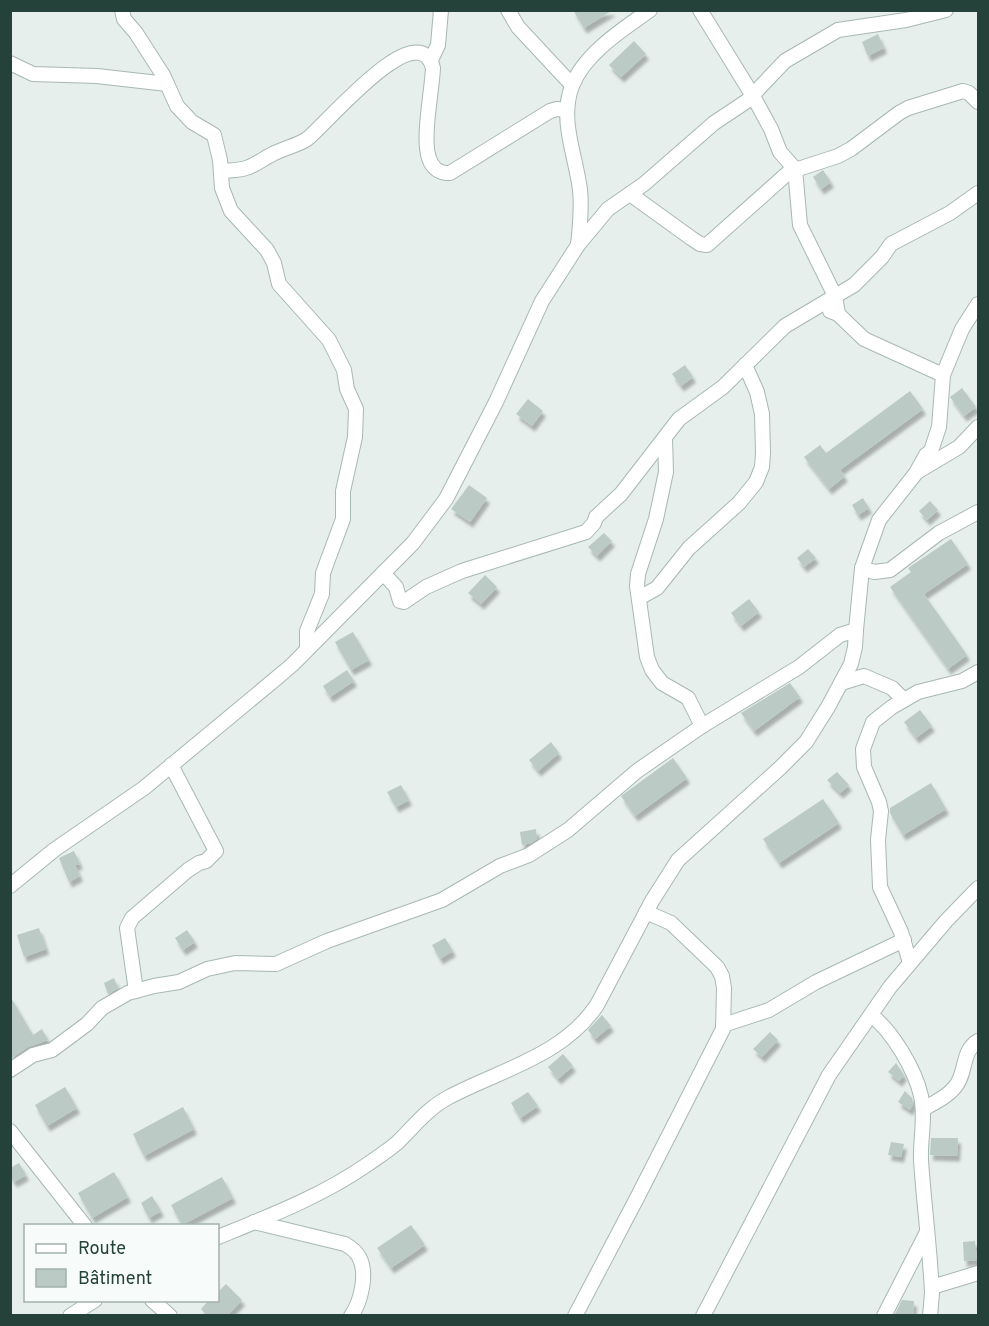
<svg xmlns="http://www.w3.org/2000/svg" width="989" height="1326" viewBox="0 0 989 1326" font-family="Overpass,sans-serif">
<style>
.building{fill:#bbcac4;filter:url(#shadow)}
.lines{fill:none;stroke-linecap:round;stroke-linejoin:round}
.street-casing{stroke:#a8b8b2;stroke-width:16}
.street{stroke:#fff;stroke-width:14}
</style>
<defs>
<filter id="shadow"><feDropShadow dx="3" dy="5.5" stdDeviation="1.5" flood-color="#0004"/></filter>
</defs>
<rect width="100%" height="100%" fill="#e6efeb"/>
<!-- building -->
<g class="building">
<polygon points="573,10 613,10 584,28"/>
<polygon points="878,34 884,48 868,56 862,42"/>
<polygon points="634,41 646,54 621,77 609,65"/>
<polygon points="823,170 831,182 821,189 813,177"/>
<polygon points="685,365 693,377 681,386 672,374"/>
<polygon points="962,388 976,407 964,416 950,397"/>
<polygon points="910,391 923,409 840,470 845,476 829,489 804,457 820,445 826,453"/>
<polygon points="528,399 543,411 532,426 516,414"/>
<polygon points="469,485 487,498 470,522 451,509"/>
<polygon points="863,498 869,508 858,515 852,505"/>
<polygon points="930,501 938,510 927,520 919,511"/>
<polygon points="604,533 612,541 597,556 588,547"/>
<polygon points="951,539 968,564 924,594 967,655 948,669 890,587 911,572 908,568"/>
<polygon points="808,549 816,558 804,567 797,558"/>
<polygon points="485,575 497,587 481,604 468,593"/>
<polygon points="749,599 759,612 741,626 731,613"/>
<polygon points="353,632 369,660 351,670 335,642"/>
<polygon points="347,670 354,681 330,697 323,686"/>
<polygon points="790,683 800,697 754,731 741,713"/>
<polygon points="920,710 932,726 916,738 904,722"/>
<polygon points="551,742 559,753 538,771 529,760"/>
<polygon points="673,758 687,778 635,816 621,796"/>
<polygon points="837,772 849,785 840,793 827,780"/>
<polygon points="931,783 946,809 903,835 890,813 890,808"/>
<polygon points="401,785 409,800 396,807 387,792"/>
<polygon points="823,799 839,823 779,863 763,839"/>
<polygon points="536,829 537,839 531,843 522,845 520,832"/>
<polygon points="74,851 80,864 75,865 80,876 69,882 59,858"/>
<polygon points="39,928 46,949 24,957 17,935"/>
<polygon points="187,930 195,942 183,950 175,938"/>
<polygon points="445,938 453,951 440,959 432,945"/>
<polygon points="114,978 118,988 108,994 104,983"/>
<polygon points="10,996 33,1035 42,1029 48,1040 28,1047 10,1059"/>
<polygon points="602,1015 611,1026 595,1039 588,1030"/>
<polygon points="770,1032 778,1040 762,1057 753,1049"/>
<polygon points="563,1054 573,1066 558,1079 548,1067"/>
<polygon points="896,1063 904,1075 899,1081 888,1072"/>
<polygon points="65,1087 77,1108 47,1126 35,1105"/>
<polygon points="905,1091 912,1098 913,1104 910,1110 898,1102"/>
<polygon points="528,1092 538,1106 520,1118 511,1103"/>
<polygon points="183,1107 194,1129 144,1156 133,1134"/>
<polygon points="931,1138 958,1138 957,1156 930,1155"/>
<polygon points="891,1142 904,1144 901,1157 888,1155"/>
<polygon points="19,1163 26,1175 14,1182 10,1176 10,1168"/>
<polygon points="114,1172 128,1197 92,1218 78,1193"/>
<polygon points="222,1177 233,1198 182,1225 171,1205"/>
<polygon points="152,1196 161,1211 149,1218 141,1203"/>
<polygon points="411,1225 425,1245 391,1268 377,1248"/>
<polygon points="975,1241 977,1260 964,1261 963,1242"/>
<polygon points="226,1284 242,1300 227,1316 207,1316 201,1309 209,1300 218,1300 218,1292"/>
<polygon points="902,1300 914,1301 913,1316 894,1316"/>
</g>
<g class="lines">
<!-- street casing -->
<g class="street-casing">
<g id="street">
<polyline points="122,10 124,19 136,33 163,75 177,106 192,122 214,135 220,160 222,188 231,211 267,250 274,263 279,284 329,340 344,370 347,389 356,409 355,437 343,491 343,519 323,573 322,594 307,631 307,649"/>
<polyline points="508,10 518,27 572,85"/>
<polyline points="700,10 753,96 771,129 780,152 795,169 800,225 835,296 838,314"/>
<polyline points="431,60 438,45 441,10"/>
<polyline points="10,63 33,74 97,76 167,84"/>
<path d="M 221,171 C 230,170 240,171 249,167 C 259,163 267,156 277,152 C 288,147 298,145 307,139 C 325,126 418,12 433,68 C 432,91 422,138 429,158 C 432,168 440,174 450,173 L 550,111 L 557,109 L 567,110"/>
<polyline points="630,194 691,238 700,244 707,245 789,172 838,156 851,149 899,113 908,108 963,91 969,93 978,102"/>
<path d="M 578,245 C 580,227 582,208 580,190 C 576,156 559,120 572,86 C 584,54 623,29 650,10"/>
<polyline points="830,311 838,314 864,339 943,375"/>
<polyline points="665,439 666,472 656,519 638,574 637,586 647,657 652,670 662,683 688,698 702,726"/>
<polyline points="917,472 959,447 978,427"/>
<polyline points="862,568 874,572 890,570 939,533 978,512"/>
<polyline points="383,573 396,587 400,601 404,602 426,587 462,571 586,532 594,523 596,517 621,494 679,419 723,387 785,326 854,285 882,257 891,244 950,213 978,193"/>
<polyline points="639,598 657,588 689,548 739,503 756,482 762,467 763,453 762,414 757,392 745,365"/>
<polyline points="841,683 864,676 892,688 904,700"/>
<polyline points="10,886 54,850 144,788 273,681 292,665 413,543 446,499 496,402 542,301 578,245 608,209 644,184 714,123 747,101 785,61 838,30 906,20 946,10"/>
<polyline points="910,963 901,932 880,887 878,840 881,811 879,802 864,767 863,749 873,722 892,707 918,692 962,681 978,672"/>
<polyline points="136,991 127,928 132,918 188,870 199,863 206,861 216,851 171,765"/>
<path d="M 871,1015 C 892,1031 915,1069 921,1096 C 926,1117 920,1139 921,1160 C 924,1205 930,1249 932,1293 L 930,1316"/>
<polyline points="723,1025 769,1010 816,982 904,940"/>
<polyline points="10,1070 33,1055 52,1050 87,1024 102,1008 128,993 154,986 179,982 207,969 235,963 276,964 327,941 442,900 500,866 529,855 568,830 637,771 702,726 799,667 840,635 856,630 862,568 879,520 916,473 926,455 931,451 939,427 943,375 962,329 978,304"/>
<path d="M 923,1109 C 934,1103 947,1097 955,1087 C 967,1073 961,1051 978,1041"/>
<polyline points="10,1131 85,1226"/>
<path d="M 254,1222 L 345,1244 C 350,1247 356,1251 359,1257 C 368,1273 361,1302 351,1316"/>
<path d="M 218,1237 C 270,1216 322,1196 368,1164 C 378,1157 389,1150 398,1142 C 414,1126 428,1108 449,1097 C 500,1070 563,1056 597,1005 L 652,901 L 678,860 L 780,768 L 806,742 L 828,707 L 851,664 L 855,647 L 856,630"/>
<polyline points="932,1287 978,1273"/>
<polyline points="152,1300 170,1316"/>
<polyline points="70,1316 95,1300"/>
<polyline points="575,1316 638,1196 723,1029 724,988 722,976 717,967 671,923 646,912"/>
<polyline points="703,1316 829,1075 890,987 946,921 978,888"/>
<polyline points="884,1316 927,1232"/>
</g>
</g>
<!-- street -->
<use href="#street" class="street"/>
</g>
<!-- border -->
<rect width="989" height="1326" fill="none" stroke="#24423a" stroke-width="24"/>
<!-- legend -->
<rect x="24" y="1224" width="195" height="78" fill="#f7fbf9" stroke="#a3b1ad" stroke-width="1.5"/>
<rect x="36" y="1244" width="30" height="9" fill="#ffffff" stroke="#a3b1ad" stroke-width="1.5"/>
<text x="78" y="1254" font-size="18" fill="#24423a">Route</text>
<rect x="36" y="1269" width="30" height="18" fill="#bbcac4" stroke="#a3b1ad" stroke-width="1.5"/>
<text x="78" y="1284" font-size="18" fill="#24423a">Bâtiment</text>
</svg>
